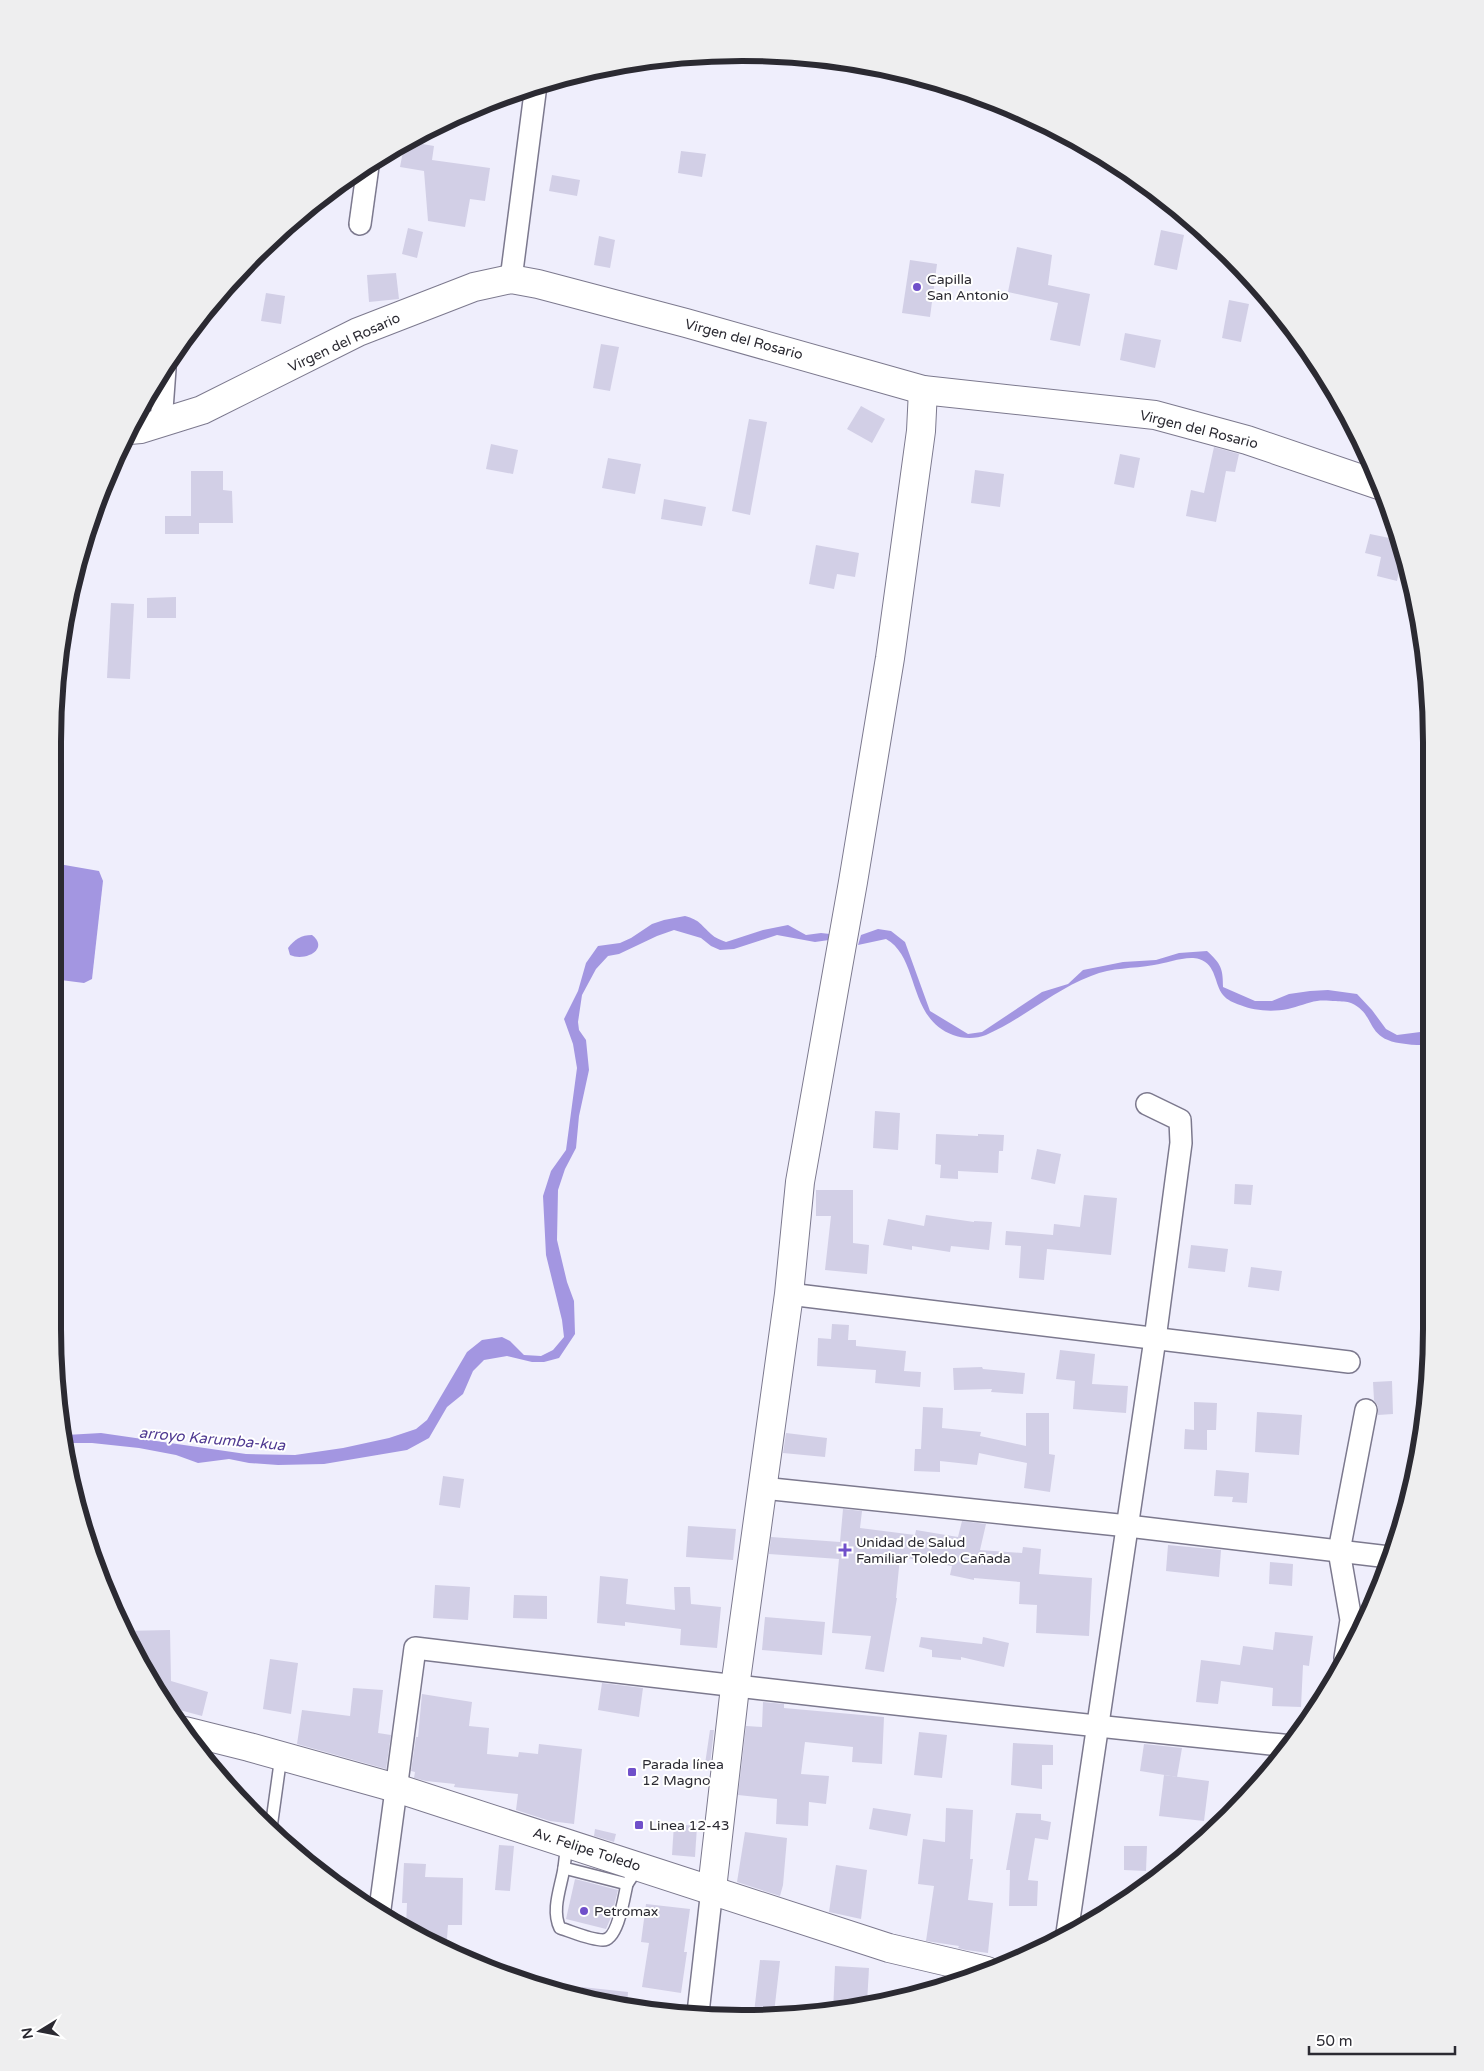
<svg xmlns="http://www.w3.org/2000/svg" width="1484" height="2071" viewBox="0 0 1484 2071" font-family="'Varela Round',sans-serif">
<style>
.water{fill:#a396e1}
.building{fill:#d2cfe6}
.lines{fill:none;stroke-linecap:round;stroke-linejoin:round}
.lane-casing{stroke:#7c798e;stroke-width:14}
.street-casing{stroke:#7c798e;stroke-width:24}
.secondary-casing{stroke:#7c798e;stroke-width:30}
.lane{stroke:#fff;stroke-width:11}
.street{stroke:#fff;stroke-width:21}
.secondary{stroke:#fff;stroke-width:28}
.poi-dot{fill:#7050ca;stroke:#fff;stroke-width:2}
.labels{text-anchor:middle;stroke-width:4;stroke-linejoin:round;paint-order:stroke}
.poi-label{font-size:14px;fill:#2b2a32;stroke:#fff;text-anchor:start}
.street-label{font-size:14px;fill:#2b2a32;stroke:#fff}
.water-label{font-size:15px;font-style:italic;fill:#4f3991;stroke:#fff}
.rim{fill:none;stroke:#2b2a32;stroke-width:6}
</style>
<rect width="100%" height="100%" fill="#efeefc"/>
<!-- water -->
<g class="water">
<polygon points="53,863 99,871 103,881 92,979 84,983 53,979"/>
<path d="M 685,916 C 700,920 701,925 711,934 C 715,938 721,940 726,942 L 763,930 L 788,925 L 806,935 L 821,933 L 830,934 L 829,940 L 815,942 L 777,935 L 734,949 L 720,950 L 711,946 L 701,938 L 674,930 L 657,936 L 619,954 L 608,956 L 596,969 L 582,995 L 578,1022 L 579,1030 L 586,1040 L 589,1070 L 579,1116 L 576,1148 L 565,1169 L 558,1190 L 557,1240 L 567,1282 L 574,1301 L 575,1334 L 559,1358 L 544,1362 L 532,1362 L 507,1356 L 484,1360 L 473,1371 L 463,1394 L 447,1407 L 429,1438 L 407,1450 L 324,1464 L 278,1465 L 249,1463 L 229,1459 L 198,1463 L 176,1455 L 139,1448 L 92,1443 L 68,1443 L 66,1435 L 101,1433 L 246,1454 L 295,1455 L 343,1448 L 389,1438 L 416,1429 L 427,1420 L 467,1352 L 482,1340 L 502,1337 L 510,1341 L 524,1355 L 541,1356 L 553,1350 L 564,1337 L 562,1320 L 546,1255 L 543,1196 L 551,1171 L 566,1150 L 577,1068 L 573,1044 L 564,1019 L 578,991 L 586,963 L 598,946 L 620,943 L 631,938 L 652,924 L 664,920 Z"/>
<path d="M 878,929 L 891,931 L 905,942 L 930,1011 L 968,1034 L 982,1032 L 1042,992 L 1068,984 L 1083,970 L 1123,962 L 1156,960 L 1179,953 L 1207,951 C 1221,964 1223,968 1223,987 L 1255,1001 L 1272,1001 L 1289,994 L 1310,991 L 1328,990 L 1357,994 L 1372,1010 L 1386,1029 L 1397,1035 L 1428,1031 L 1428,1043 C 1421,1046 1413,1045 1406,1044 C 1363,1040 1378,1015 1351,1003 C 1347,1001 1341,1002 1336,1001 C 1330,1001 1323,1000 1317,1001 C 1308,1002 1298,1007 1288,1009 C 1273,1012 1254,1011 1240,1005 C 1234,1003 1227,1000 1223,995 C 1214,984 1217,965 1199,959 C 1187,955 1167,963 1154,965 C 1132,969 1113,967 1091,976 C 1054,990 1023,1019 986,1035 C 976,1039 963,1039 953,1035 C 907,1018 920,958 886,939 L 858,945 L 861,935 Z"/>
<path d="M 312,935 C 330,949 305,962 290,955 L 288,948 C 295,939 301,935 312,935 Z"/>
</g>
<!-- building -->
<g class="building">
<polygon points="405,141 434,146 432,160 490,168 485,201 470,199 465,227 428,221 424,171 400,167"/>
<polygon points="681,151 706,154 702,177 678,173"/>
<polygon points="552,175 580,180 577,196 549,191"/>
<polygon points="408,228 423,232 417,258 402,254"/>
<polygon points="1161,230 1184,235 1177,270 1154,265"/>
<polygon points="599,236 615,240 610,268 594,265"/>
<polygon points="1017,247 1052,255 1048,285 1090,294 1080,346 1050,340 1058,303 1008,292"/>
<polygon points="910,260 937,264 930,317 902,313"/>
<polygon points="396,273 399,299 369,302 367,275"/>
<polygon points="266,293 285,296 281,324 261,321"/>
<polygon points="1229,300 1249,304 1241,342 1222,338"/>
<polygon points="1125,333 1161,340 1155,368 1120,360"/>
<polygon points="601,344 619,347 610,391 593,388"/>
<polygon points="861,406 885,419 872,443 847,429"/>
<polygon points="749,419 767,422 750,515 732,511"/>
<polygon points="491,444 518,450 513,474 486,469"/>
<polygon points="1214,447 1239,454 1235,472 1226,471 1216,522 1186,516 1191,490 1204,493"/>
<polygon points="1120,454 1140,458 1134,488 1114,484"/>
<polygon points="608,458 641,464 635,494 602,488"/>
<polygon points="975,470 1004,474 1000,507 971,503"/>
<polygon points="191,471 223,471 223,490 232,491 233,523 199,523 199,534 165,534 165,516 191,516"/>
<polygon points="664,499 706,507 702,526 661,519"/>
<polygon points="1370,534 1399,540 1403,551 1397,581 1377,576 1381,557 1365,553"/>
<polygon points="816,545 859,553 855,577 837,574 834,589 809,584"/>
<polygon points="176,597 176,618 147,618 147,598"/>
<polygon points="111,603 134,604 130,679 107,678"/>
<polygon points="875,1111 900,1113 898,1150 873,1148"/>
<polygon points="936,1134 978,1136 978,1134 1004,1135 1003,1151 999,1151 998,1173 958,1171 958,1179 940,1178 941,1165 935,1164"/>
<polygon points="1037,1149 1061,1154 1055,1184 1031,1179"/>
<polygon points="1235,1184 1253,1185 1251,1205 1234,1204"/>
<polygon points="816,1190 853,1190 853,1243 869,1245 867,1274 825,1270 831,1216 816,1216"/>
<polygon points="1084,1195 1117,1198 1111,1255 1047,1249 1044,1280 1019,1278 1021,1246 1005,1245 1006,1231 1053,1235 1054,1224 1080,1227"/>
<polygon points="926,1215 974,1222 974,1221 992,1222 989,1250 951,1246 950,1252 912,1246 912,1250 883,1245 888,1219 924,1226"/>
<polygon points="1191,1245 1228,1249 1225,1272 1188,1268"/>
<polygon points="1251,1267 1282,1271 1279,1291 1248,1287"/>
<polygon points="832,1324 849,1325 848,1340 856,1340 856,1346 906,1351 904,1371 921,1372 920,1387 875,1383 876,1370 817,1366 818,1338 831,1339"/>
<polygon points="1060,1350 1095,1354 1092,1384 1128,1386 1126,1413 1073,1409 1075,1381 1056,1379"/>
<polygon points="982,1367 983,1369 1025,1373 1023,1394 991,1392 992,1389 954,1390 953,1368"/>
<polygon points="1392,1381 1393,1414 1378,1415 1378,1406 1374,1400 1373,1382"/>
<polygon points="1194,1402 1217,1403 1216,1430 1207,1430 1207,1450 1184,1449 1185,1429 1194,1430"/>
<polygon points="923,1407 943,1408 942,1428 981,1432 980,1436 1026,1446 1026,1413 1049,1413 1049,1454 1055,1455 1050,1492 1024,1488 1027,1463 979,1453 977,1465 940,1461 940,1472 914,1471 915,1449 921,1449"/>
<polygon points="1257,1412 1302,1415 1299,1455 1255,1452"/>
<polygon points="786,1433 827,1438 825,1457 783,1453"/>
<polygon points="1216,1470 1249,1473 1247,1503 1232,1502 1233,1497 1214,1496"/>
<polygon points="443,1476 464,1479 460,1508 439,1505"/>
<polygon points="843,1509 862,1511 860,1528 915,1535 916,1530 958,1537 962,1521 986,1524 980,1550 1022,1553 1023,1547 1041,1549 1039,1574 1092,1578 1089,1636 1036,1633 1037,1605 1019,1604 1020,1582 974,1578 974,1580 950,1575 952,1566 900,1557 896,1598 897,1598 884,1672 865,1669 871,1636 832,1633 839,1559 769,1554 771,1537 840,1542"/>
<polygon points="688,1526 736,1529 733,1560 686,1557"/>
<polygon points="1168,1545 1221,1550 1219,1577 1166,1571"/>
<polygon points="1270,1562 1293,1564 1292,1586 1269,1584"/>
<polygon points="600,1576 628,1579 626,1604 675,1610 674,1587 690,1587 691,1604 721,1607 717,1648 680,1645 681,1629 625,1622 625,1626 597,1623"/>
<polygon points="435,1585 470,1587 468,1620 433,1618"/>
<polygon points="514,1595 547,1596 547,1619 513,1618"/>
<polygon points="765,1617 825,1622 822,1655 762,1650"/>
<polygon points="170,1630 171,1681 208,1692 202,1716 165,1706 123,1631"/>
<polygon points="1275,1632 1313,1636 1309,1666 1303,1665 1301,1707 1272,1706 1273,1688 1221,1681 1218,1704 1196,1702 1201,1660 1240,1665 1243,1646 1273,1650"/>
<polygon points="921,1637 982,1644 983,1637 1009,1643 1004,1667 961,1657 961,1660 932,1657 932,1650 919,1647"/>
<polygon points="270,1659 298,1663 291,1714 263,1709"/>
<polygon points="602,1683 643,1688 639,1717 598,1710"/>
<polygon points="353,1688 383,1690 378,1733 391,1735 386,1769 297,1744 302,1710 350,1716"/>
<polygon points="422,1694 472,1702 469,1726 489,1728 487,1754 518,1757 519,1752 538,1754 539,1744 582,1749 574,1824 550,1821 516,1810 518,1794 454,1787 455,1784 426,1781 414,1778 415,1772 411,1771 416,1737 418,1737"/>
<polygon points="763,1702 784,1704 784,1708 884,1717 882,1764 852,1762 853,1747 805,1742 801,1774 829,1776 826,1804 809,1802 808,1826 776,1824 777,1799 738,1795 746,1726 762,1727"/>
<polygon points="710,1730 714,1730 710,1765 705,1764"/>
<polygon points="919,1732 947,1735 942,1778 914,1775"/>
<polygon points="1013,1743 1053,1745 1053,1765 1042,1765 1042,1789 1011,1785"/>
<polygon points="1144,1744 1182,1748 1177,1777 1140,1771"/>
<polygon points="1164,1775 1209,1781 1204,1821 1159,1816"/>
<polygon points="873,1808 911,1814 907,1836 869,1829"/>
<polygon points="946,1808 973,1810 970,1859 973,1859 968,1900 993,1903 988,1953 966,1950 958,1948 959,1946 926,1941 934,1886 918,1884 923,1839 945,1842"/>
<polygon points="1016,1813 1041,1814 1041,1820 1051,1822 1048,1840 1035,1838 1028,1880 1038,1881 1037,1906 1009,1906 1010,1870 1006,1870"/>
<polygon points="674,1824 697,1826 695,1857 672,1855"/>
<polygon points="595,1829 616,1834 614,1842 594,1836"/>
<polygon points="745,1832 787,1838 783,1885 780,1896 737,1882"/>
<polygon points="499,1845 514,1846 510,1891 495,1890"/>
<polygon points="1124,1846 1147,1846 1146,1871 1124,1870"/>
<polygon points="404,1863 426,1864 425,1877 463,1878 462,1925 448,1925 446,1951 437,1948 406,1927 407,1903 402,1903"/>
<polygon points="836,1865 867,1870 861,1919 829,1912"/>
<polygon points="575,1879 618,1890 612,1915 606,1929 566,1919"/>
<polygon points="646,1904 690,1909 684,1952 687,1952 681,1993 642,1987 649,1943 641,1942"/>
<polygon points="760,1960 780,1961 774,2013 754,2013"/>
<polygon points="835,1966 869,1968 867,2003 833,2012"/>
<polygon points="582,1987 628,1992 627,2008 580,1998"/>
</g>
<g class="lines">
<!-- lane casing -->
<g class="lane-casing">
<g id="lane">
<polyline points="271,1828 281,1756"/>
<polyline points="567,1843 564,1868 627,1884 631,1878"/>
<path d="M 564,1868 C 561,1887 551,1910 560,1928 C 573,1932 590,1940 603,1940 C 618,1940 624,1897 627,1884"/>
</g>
</g>
<!-- street casing -->
<g class="street-casing">
<g id="street">
<polyline points="360,224 368,166"/>
<polyline points="511,279 536,85"/>
<polyline points="161,423 165,369"/>
<polyline points="789,1294 1349,1362"/>
<polyline points="762,1488 1128,1526 1389,1557"/>
<polyline points="1345,1658 1351,1620 1339,1551 1366,1410"/>
<path d="M 380,1909 L 415,1648 C 706,1683 998,1717 1291,1746"/>
<polyline points="1067,1933 1155,1339 1181,1143 1180,1120 1147,1104"/>
<polyline points="698,2013 712,1889"/>
</g>
</g>
<!-- secondary casing -->
<g class="secondary-casing">
<g id="secondary">
<polyline points="129,430 141,429 202,410 358,332 474,287 511,279 538,284 686,323 923,390 1155,415 1247,440 1379,485"/>
<polyline points="185,1731 249,1747 396,1788 889,1948 987,1971"/>
<polyline points="712,1889 735,1687 789,1294 800,1182 853,882 890,658 921,431 923,390"/>
</g>
</g>
<!-- lane -->
<use href="#lane" class="lane"/>
<!-- street -->
<use href="#street" class="street"/>
<!-- secondary -->
<use href="#secondary" class="secondary"/>
</g>
<!-- markers -->
<g class="poi-dot">
<circle cx="917" cy="287" r="5"/>
<path d="M842.5 1542.5h5v5h5v5h-5v5h-5v-5h-5v-5h5z"/>
<rect x="627" y="1767" width="10" height="10" rx="2.5"/>
<rect x="634" y="1820" width="10" height="10" rx="2.5"/>
<circle cx="584" cy="1911" r="5"/>
</g>
<g class="labels">
<!-- poi labels -->
<g class="poi-label">
<text x="927" y="284">Capilla<tspan x="927" dy="16">San Antonio</tspan></text>
<text x="856" y="1547">Unidad de Salud<tspan x="856" dy="16">Familiar Toledo Cañada</tspan></text>
<text x="642" y="1769">Parada línea<tspan x="642" dy="16">12 Magno</tspan></text>
<text x="649" y="1830">Linea 12-43</text>
<text x="594" y="1916">Petromax</text>
</g>
<!-- street labels -->
<g class="street-label">
<text transform="translate(744 339) rotate(15)" y="5">Virgen del Rosario</text>
<text transform="translate(344 342) rotate(-25)" y="5">Virgen del Rosario</text>
<text transform="translate(1199 429) rotate(14)" y="5">Virgen del Rosario</text>
<text transform="translate(587 1849) rotate(18)" y="5">Av. Felipe Toledo</text>
</g>
<!-- water labels -->
<g class="water-label">
<text transform="translate(212 1439) rotate(5)" y="5">arroyo Karumba-kua</text>
</g>
</g>
<!-- crop -->
<path d="M0 0H1484V2071H0ZM742 61H742A681 681 0 0 1 1423 742V1329A681 681 0 0 1 742 2010H742A681 681 0 0 1 61 1329V742A681 681 0 0 1 742 61Z" fill="#eeeeef" fill-rule="evenodd"/>
<path class="rim" d="M742 61H742A681 681 0 0 1 1423 742V1329A681 681 0 0 1 742 2010H742A681 681 0 0 1 61 1329V742A681 681 0 0 1 742 61Z"/>
<!-- north arrow -->
<g transform="translate(40 2031) rotate(260)" stroke="#ffffff" stroke-width="4" paint-order="stroke">
<path d="M0-4L9 19L0 12L-9 19Z" fill="#2b2a32"/>
<text y="-8" font-size="14" font-weight="bold" text-anchor="middle" fill="#2b2a32">N</text>
</g>
<!-- scale -->
<path d="M1309 2046v8h146v-8" fill="none" stroke="#2b2a32" stroke-width="2.5"/>
<text x="1316" y="2046" font-size="15" fill="#2b2a32" stroke="#ffffff" stroke-width="4" paint-order="stroke">50 m</text>
</svg>
